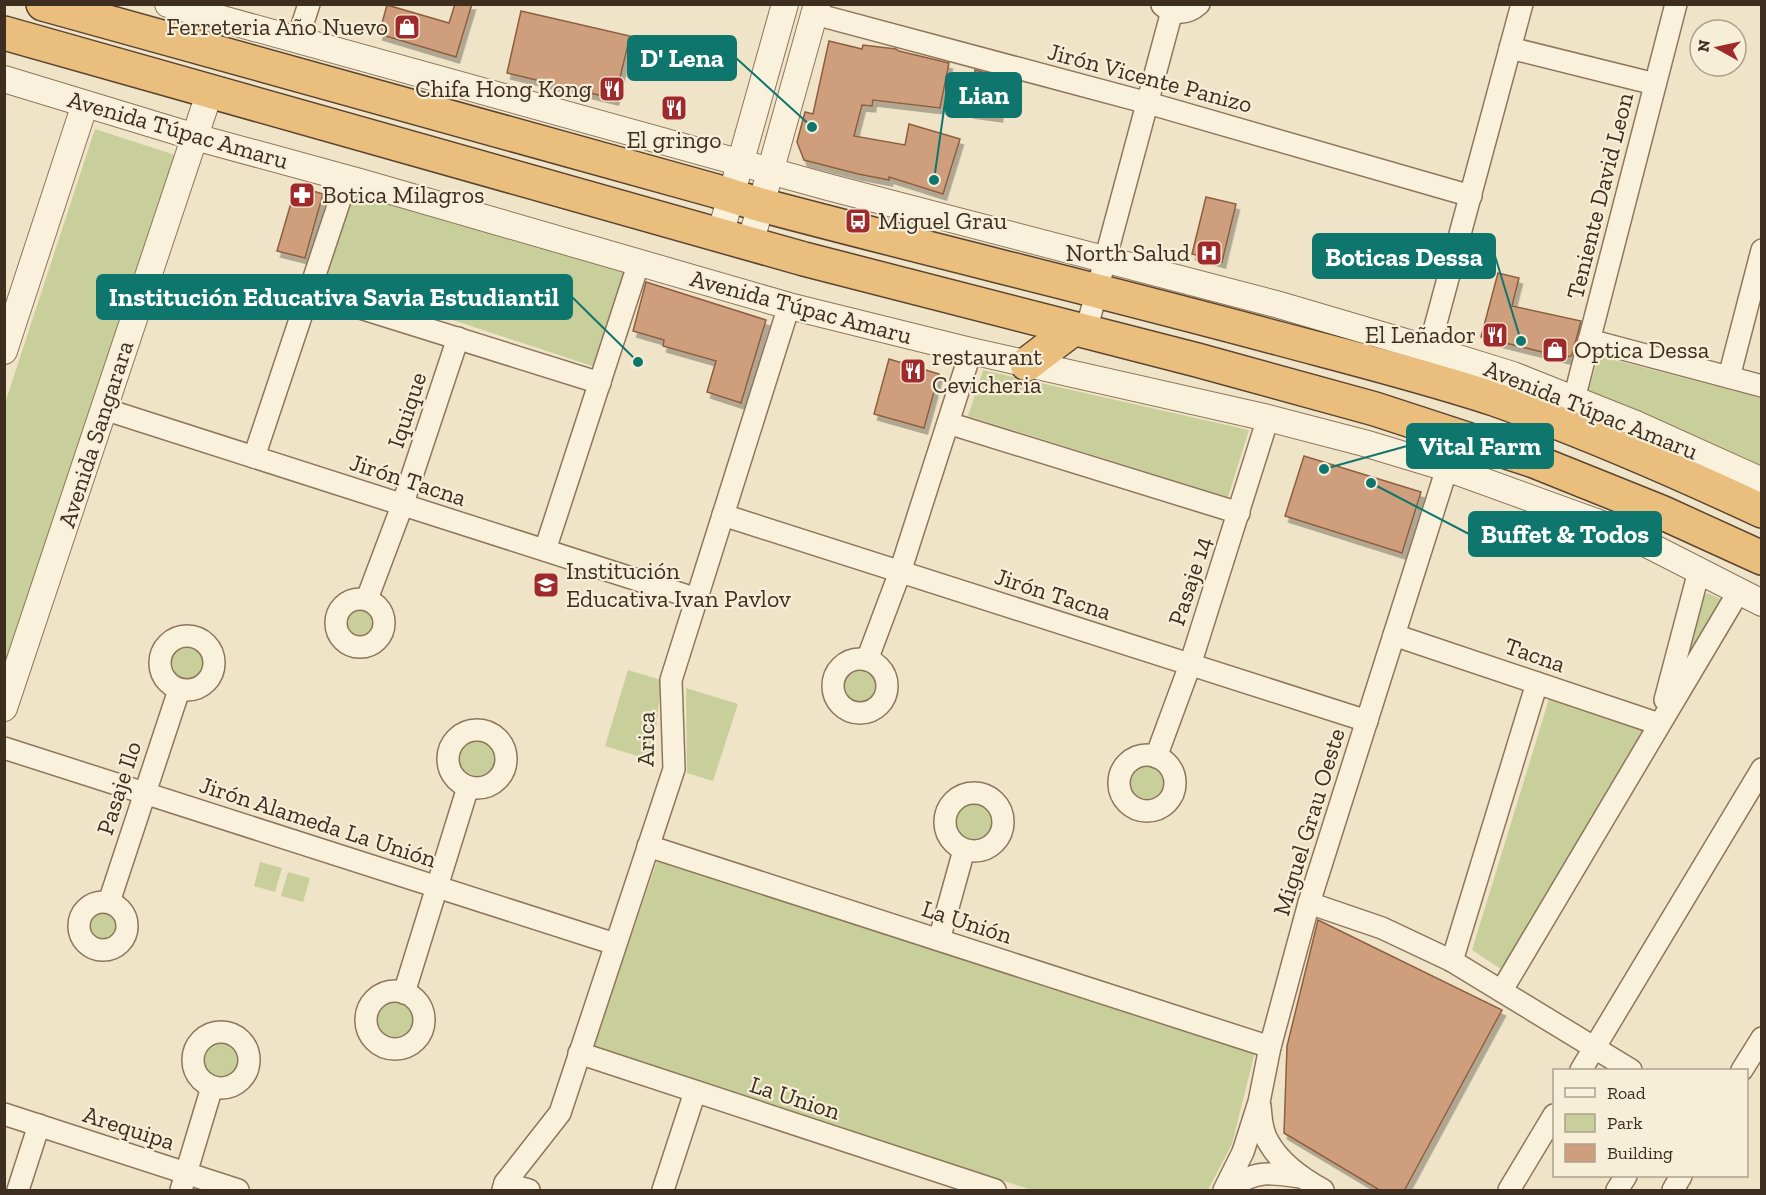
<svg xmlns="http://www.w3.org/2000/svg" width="1766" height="1195" viewBox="0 0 1766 1195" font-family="'Zilla Slab',serif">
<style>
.green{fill:#c9cf9b}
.building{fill:#cf9f7d;stroke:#8d5f41;stroke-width:1.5;filter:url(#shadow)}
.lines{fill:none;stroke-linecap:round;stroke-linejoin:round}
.minor-casing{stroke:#8d765c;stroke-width:24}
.tertiary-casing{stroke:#8d765c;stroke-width:28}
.trunk-casing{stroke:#5b4430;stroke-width:36}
.minor{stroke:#faf1dc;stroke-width:21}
.tertiary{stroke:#faf1dc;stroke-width:26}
.trunk{stroke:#eabe7c;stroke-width:33}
.labels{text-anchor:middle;stroke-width:4.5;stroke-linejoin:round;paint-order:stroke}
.poi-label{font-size:24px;fill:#3d2e20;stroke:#f7eed8;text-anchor:start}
.street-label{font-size:24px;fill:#3d2e20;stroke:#f7eed8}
.leader{fill:none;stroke:#0f766e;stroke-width:2}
.callout-dot{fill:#0f766e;stroke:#f7eed8;stroke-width:2}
.callout{fill:#0f766e;stroke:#0f766e;stroke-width:2}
.callout-label{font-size:26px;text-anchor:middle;font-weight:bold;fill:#fff}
</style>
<defs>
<filter id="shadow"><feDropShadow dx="3.5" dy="6" stdDeviation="0" flood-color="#0004"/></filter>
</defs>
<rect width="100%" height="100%" fill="#f0e4c8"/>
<!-- green -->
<g class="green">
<polygon points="95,129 175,155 5,671 5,403"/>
<polygon points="357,186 630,263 595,367 326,278"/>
<polygon points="1599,356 1761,398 1761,470 1588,392"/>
<polygon points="983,370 1249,430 1228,497 968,416"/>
<polygon points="1708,593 1720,599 1720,604 1688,658 1684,656 1702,597"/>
<circle cx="359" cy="623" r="18"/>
<circle cx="186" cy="662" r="20"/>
<circle cx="858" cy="686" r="21"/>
<polygon points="628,670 661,680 653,761 605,746"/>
<polygon points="686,688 738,704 713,781 687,773"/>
<polygon points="1549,699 1643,730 1501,969 1472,950"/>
<circle cx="476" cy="759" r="20"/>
<circle cx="1147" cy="783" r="23"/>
<circle cx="975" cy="822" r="24"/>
<polygon points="658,858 1255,1052 1232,1144 1208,1190 1032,1190 592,1050"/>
<polygon points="260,862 282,868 275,892 254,886"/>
<polygon points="288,872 310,878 303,902 281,896"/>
<circle cx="103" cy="925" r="20"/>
<circle cx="395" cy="1020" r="22"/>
<circle cx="221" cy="1060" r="22"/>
</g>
<!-- building -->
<g class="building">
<polygon points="455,4 472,4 456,57 379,34 387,5 449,23"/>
<polygon points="521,11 630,36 615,99 507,73"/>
<polygon points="829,41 862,49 863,45 896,49 899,51 949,63 940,108 873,100 872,106 862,105 854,136 905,145 909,124 960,139 943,194 889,177 889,180 858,174 804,160 797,142 805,112 813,114"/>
<polygon points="975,70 1004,78 999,116 970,112"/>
<polygon points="296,186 323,194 305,258 277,251"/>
<polygon points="1206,197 1236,204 1222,262 1192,254"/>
<polygon points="1498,273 1519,278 1512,306 1581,321 1572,355 1566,358 1481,337"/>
<polygon points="646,282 766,320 741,403 707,392 716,361 663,346 664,340 633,331"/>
<polygon points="889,359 939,374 924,428 874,414"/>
<polygon points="1304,456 1421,492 1402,553 1285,516"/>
<polygon points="1318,920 1502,1010 1404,1191 1381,1191 1284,1133 1287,1046"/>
</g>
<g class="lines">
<!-- minor casing -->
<g class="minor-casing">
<g id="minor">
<path d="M 1162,5 C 1173,15 1187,15 1199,4"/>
<polyline points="815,14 1148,103 1471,196"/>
<polyline points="297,41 309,4"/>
<polyline points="1510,48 1655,84"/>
<polyline points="309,292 600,383"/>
<polyline points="1086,331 1172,11"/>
<polyline points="1589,340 1762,386"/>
<polyline points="1429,349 1522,4"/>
<polyline points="1729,377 1762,250"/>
<polyline points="1574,399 1676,4"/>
<polyline points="104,409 697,599"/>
<polyline points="948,423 1239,513"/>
<polyline points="254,457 347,179"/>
<polyline points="723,515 1367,721"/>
<polyline points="545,550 639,262"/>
<circle cx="360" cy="623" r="24"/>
<polyline points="367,599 402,506 458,338"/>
<polyline points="1394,635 1659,724"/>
<circle cx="187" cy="663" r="27"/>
<circle cx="860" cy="686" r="27"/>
<polyline points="867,660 900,572 971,351"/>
<polyline points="1665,700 1699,571"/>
<circle cx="477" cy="759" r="29"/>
<polyline points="4,748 615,944"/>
<circle cx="1147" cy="783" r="28"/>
<polyline points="1156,757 1190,665 1268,418"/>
<circle cx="974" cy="822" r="29"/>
<polyline points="648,846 1270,1047"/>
<circle cx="103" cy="926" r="24"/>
<polyline points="109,902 179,690"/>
<polyline points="1309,903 1382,928 1452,961 1631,1070"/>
<polyline points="939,940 964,850"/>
<polyline points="1452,961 1537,683"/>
<polyline points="1502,990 1739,591"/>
<circle cx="395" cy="1020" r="29"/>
<polyline points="404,993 468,787"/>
<circle cx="221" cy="1060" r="28"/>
<polyline points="579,1053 995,1190"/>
<polyline points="1581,1070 1762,769"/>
<polyline points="1742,1070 1762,1038"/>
<path d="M 1260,1106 C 1261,1118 1262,1132 1269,1143 C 1281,1164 1303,1179 1323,1190"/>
<polyline points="4,1114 238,1190"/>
<polyline points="505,1183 529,1190"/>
<polyline points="18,1190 39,1125"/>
<polyline points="181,1190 212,1087"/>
<polyline points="503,1190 505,1183 560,1113 674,769 671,680 789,306"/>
<polyline points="663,1190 695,1092"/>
<polyline points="1224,1190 1243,1152 1259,1102 1270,1047 1309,903 1447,468"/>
<path d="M 1232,1190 C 1251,1169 1275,1173 1300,1177"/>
<polyline points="1509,1190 1554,1115"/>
<polyline points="1617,1190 1626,1176"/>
<polyline points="1673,1190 1681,1176"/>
</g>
</g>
<!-- tertiary casing -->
<g class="tertiary-casing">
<g id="tertiary">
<polyline points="168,4 828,187 1276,304 1429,349 1513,375 1636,424 1762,481"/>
<polyline points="4,79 195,137 360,182 789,306 971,351 1268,418 1364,443 1447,468 1621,531 1762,603"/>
<polyline points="720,235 785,4"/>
<polyline points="750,244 817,4"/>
<polyline points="4,351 85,104"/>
<polyline points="4,708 210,91"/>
</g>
</g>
<!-- trunk casing -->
<g class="trunk-casing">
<g id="trunk">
<path d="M 43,4 L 716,191 L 761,205 C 934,251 1108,292 1281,339 C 1352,358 1424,376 1494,399 C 1585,431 1674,470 1762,511"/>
<polyline points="4,33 804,259 1197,360 1375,409 1534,461 1661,512 1762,558"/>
<polyline points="1027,364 1073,329"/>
</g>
</g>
<!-- minor -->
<use href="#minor" class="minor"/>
<!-- tertiary -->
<use href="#tertiary" class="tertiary"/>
<!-- trunk -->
<use href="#trunk" class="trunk"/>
</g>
<!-- icons -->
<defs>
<g id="shop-square" transform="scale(1.35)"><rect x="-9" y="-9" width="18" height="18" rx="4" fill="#9e2a2b" stroke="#f7eed8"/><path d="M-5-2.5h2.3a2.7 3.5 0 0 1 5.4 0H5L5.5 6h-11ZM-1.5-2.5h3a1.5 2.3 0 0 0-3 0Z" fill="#fff"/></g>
<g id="restaurant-square" transform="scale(1.35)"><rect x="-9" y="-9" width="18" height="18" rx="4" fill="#9e2a2b" stroke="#f7eed8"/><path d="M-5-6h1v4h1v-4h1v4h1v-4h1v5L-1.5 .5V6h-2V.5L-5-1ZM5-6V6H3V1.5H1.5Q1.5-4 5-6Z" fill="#fff"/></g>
<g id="pharmacy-square" transform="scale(1.35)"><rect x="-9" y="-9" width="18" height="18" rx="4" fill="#9e2a2b" stroke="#f7eed8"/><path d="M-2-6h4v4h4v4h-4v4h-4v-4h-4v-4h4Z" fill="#fff"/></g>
<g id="bus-square" transform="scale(1.35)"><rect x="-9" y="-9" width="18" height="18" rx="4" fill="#9e2a2b" stroke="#f7eed8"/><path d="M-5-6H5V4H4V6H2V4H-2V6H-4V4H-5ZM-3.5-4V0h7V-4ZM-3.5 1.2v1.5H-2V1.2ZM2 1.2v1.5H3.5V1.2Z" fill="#fff"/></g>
<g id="hospital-square" transform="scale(1.35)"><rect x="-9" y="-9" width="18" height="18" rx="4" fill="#9e2a2b" stroke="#f7eed8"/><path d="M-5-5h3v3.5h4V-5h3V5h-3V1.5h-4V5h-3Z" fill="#fff"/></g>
<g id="school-square" transform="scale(1.35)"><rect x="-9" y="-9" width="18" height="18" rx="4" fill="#9e2a2b" stroke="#f7eed8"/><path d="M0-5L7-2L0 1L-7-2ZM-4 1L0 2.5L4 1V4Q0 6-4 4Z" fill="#fff"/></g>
</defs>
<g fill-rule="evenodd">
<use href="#shop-square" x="407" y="27"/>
<use href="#restaurant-square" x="612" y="89"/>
<use href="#restaurant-square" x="674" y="108"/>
<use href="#pharmacy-square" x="302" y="195"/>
<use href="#bus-square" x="858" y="221"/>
<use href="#hospital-square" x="1209" y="253"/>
<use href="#restaurant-square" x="1495" y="335"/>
<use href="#shop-square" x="1555" y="350"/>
<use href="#restaurant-square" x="913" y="371"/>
<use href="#school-square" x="546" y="585"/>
</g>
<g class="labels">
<!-- poi labels -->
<g class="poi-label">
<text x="388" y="35" text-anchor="end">Ferreteria Año Nuevo</text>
<text x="592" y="97" text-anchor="end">Chifa Hong Kong</text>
<text x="674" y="148" text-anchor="middle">El gringo</text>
<text x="322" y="203">Botica Milagros</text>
<text x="878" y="229">Miguel Grau</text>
<text x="1190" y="261" text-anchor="end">North Salud</text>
<text x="1476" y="343" text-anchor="end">El Leñador</text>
<text x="1574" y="358">Optica Dessa</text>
<text x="932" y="365">restaurant<tspan x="932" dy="28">Cevicheria</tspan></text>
<text x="566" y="579">Institución<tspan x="566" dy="28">Educativa Ivan Pavlov</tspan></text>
</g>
<!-- street labels -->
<g class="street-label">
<text transform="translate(1150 78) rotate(15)" y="8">Jirón Vicente Panizo</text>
<text transform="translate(178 130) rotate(16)" y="8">Avenida Túpac Amaru</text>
<text transform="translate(1600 196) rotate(-76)" y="8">Teniente David Leon</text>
<text transform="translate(801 307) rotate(15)" y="8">Avenida Túpac Amaru</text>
<text transform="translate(407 410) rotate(-72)" y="8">Iquique</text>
<text transform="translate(1591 410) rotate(22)" y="8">Avenida Túpac Amaru</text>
<text transform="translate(96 434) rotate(-72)" y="8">Avenida Sangarara</text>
<text transform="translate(408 480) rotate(18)" y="8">Jirón Tacna</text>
<text transform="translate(1190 581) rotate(-72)" y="8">Pasaje 14</text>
<text transform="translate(1053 594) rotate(18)" y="8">Jirón Tacna</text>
<text transform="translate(1535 655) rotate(19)" y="8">Tacna</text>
<text transform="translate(646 739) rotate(-89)" y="8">Arica</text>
<text transform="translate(119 788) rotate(-72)" y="8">Pasaje Ilo</text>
<text transform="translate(318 822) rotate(18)" y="8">Jirón Alameda La Unión</text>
<text transform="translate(1309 822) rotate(-73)" y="8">Miguel Grau Oeste</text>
<text transform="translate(967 922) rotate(18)" y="8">La Unión</text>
<text transform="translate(795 1098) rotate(18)" y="8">La Union</text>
<text transform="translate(129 1128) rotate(18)" y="8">Arequipa</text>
</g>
</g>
<!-- callouts -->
<path class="leader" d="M812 127L736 58M934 180L946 95M1521 341L1495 256M638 362L572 297M1324 469L1407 446M1371 483L1469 534"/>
<g class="callout-dot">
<circle cx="812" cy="127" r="6"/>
<circle cx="934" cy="180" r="6"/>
<circle cx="1521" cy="341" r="6"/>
<circle cx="638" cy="362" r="6"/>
<circle cx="1324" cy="469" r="6"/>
<circle cx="1371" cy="483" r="6"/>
</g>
<g class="callout">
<rect x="628" y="36" width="108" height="44" rx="6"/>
<rect x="946" y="73" width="75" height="44" rx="6"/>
<rect x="1313" y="234" width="182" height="44" rx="6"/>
<rect x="97" y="275" width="475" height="44" rx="6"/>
<rect x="1407" y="424" width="146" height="44" rx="6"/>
<rect x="1469" y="512" width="192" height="44" rx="6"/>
</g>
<g class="callout-label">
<text x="682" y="67">D' Lena</text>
<text x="984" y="104">Lian</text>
<text x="1404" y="266">Boticas Dessa</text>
<text x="334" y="306">Institución Educativa Savia Estudiantil</text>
<text x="1480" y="455">Vital Farm</text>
<text x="1565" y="543">Buffet &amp; Todos</text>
</g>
<!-- border -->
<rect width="1766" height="1195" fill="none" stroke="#3d2e20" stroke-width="12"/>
<!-- legend -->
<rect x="1553" y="1069" width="195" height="108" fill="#f7eed8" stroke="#ada18e" stroke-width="1.5"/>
<rect x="1565" y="1088" width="30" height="9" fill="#faf1dc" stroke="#ada18e" stroke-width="1.5"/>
<text x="1607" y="1099" font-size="18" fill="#3d2e20">Road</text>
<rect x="1565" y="1114" width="30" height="18" fill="#c9cf9b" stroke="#ada18e" stroke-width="1.5"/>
<text x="1607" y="1129" font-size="18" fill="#3d2e20">Park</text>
<rect x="1565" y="1144" width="30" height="18" fill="#cf9f7d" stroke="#ada18e" stroke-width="1.5"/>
<text x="1607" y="1159" font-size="18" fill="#3d2e20">Building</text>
<!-- north arrow -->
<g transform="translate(1718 48) rotate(278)"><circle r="28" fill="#f7eed8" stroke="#ada18e" stroke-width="1.5"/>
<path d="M0-4.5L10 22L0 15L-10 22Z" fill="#9e2a2b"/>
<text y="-9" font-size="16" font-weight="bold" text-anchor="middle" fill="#3d2e20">N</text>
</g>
</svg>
